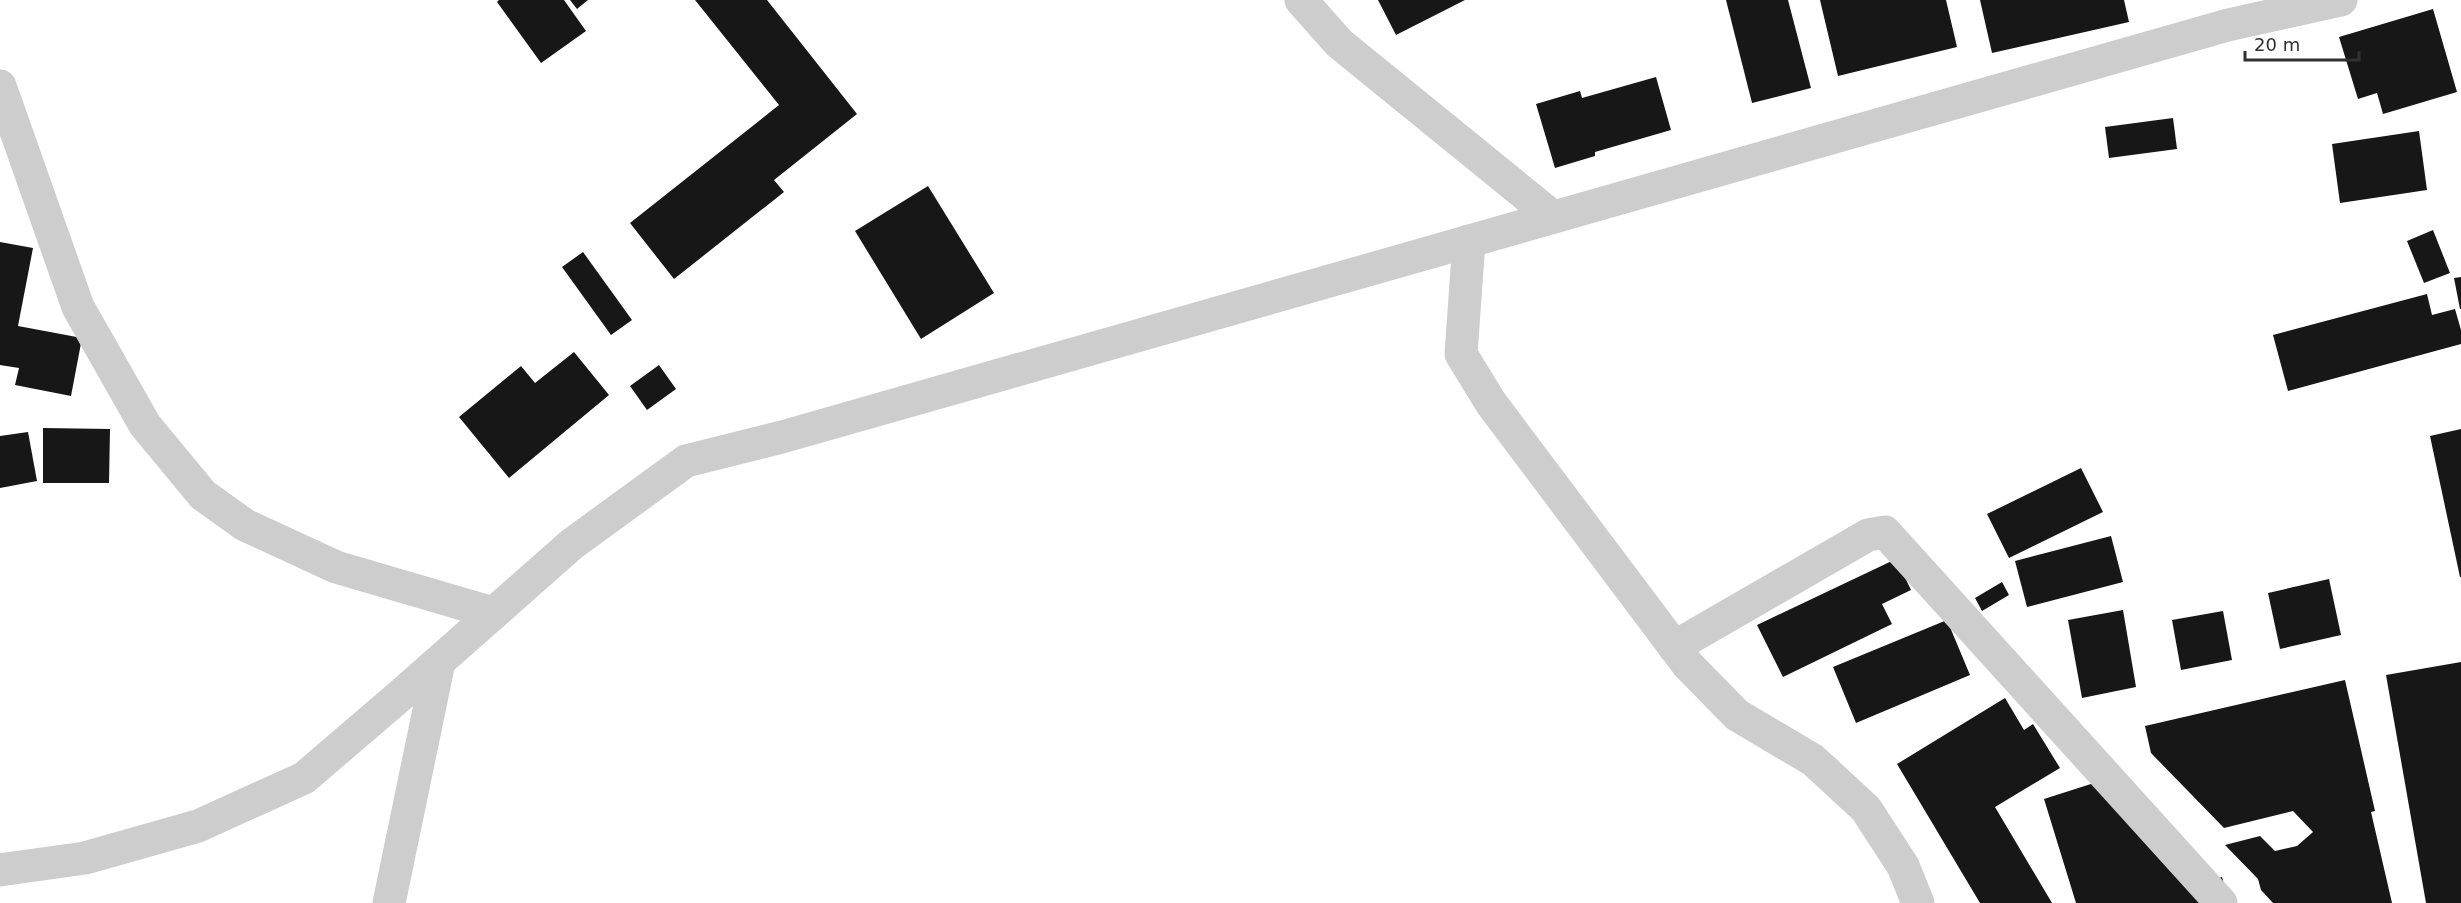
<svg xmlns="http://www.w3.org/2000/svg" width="2461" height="903" viewBox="0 0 2461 903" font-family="'DejaVu Sans',sans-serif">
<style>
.building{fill:#171717}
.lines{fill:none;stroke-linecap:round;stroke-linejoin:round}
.street{stroke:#cdcdcd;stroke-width:33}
</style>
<rect width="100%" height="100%" fill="#fff"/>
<!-- building -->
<g class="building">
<polygon points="499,0 564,0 586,31 541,63 497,2"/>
<polygon points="570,0 588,0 577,9"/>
<polygon points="695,0 767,0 857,114 774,180 784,192 674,279 630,223 779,105"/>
<polygon points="1378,0 1465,0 1396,35"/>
<polygon points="1726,0 1788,0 1811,88 1752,103"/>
<polygon points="1820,0 1946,0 1957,47 1838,76"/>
<polygon points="1980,0 2124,0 2129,22 1992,53"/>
<polygon points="2433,9 2457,92 2383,114 2377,93 2358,99 2339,37"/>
<polygon points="1656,77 1671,130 1595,152 1595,156 1555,168 1536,104 1580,91 1582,98"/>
<polygon points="2173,118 2177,149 2109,158 2105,127"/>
<polygon points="2419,131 2427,190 2340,203 2332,144"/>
<polygon points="928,186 994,293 921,339 855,231"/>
<polygon points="2433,230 2450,273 2424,283 2407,241"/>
<polygon points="0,242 33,248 18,326 82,338 71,396 15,385 19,368 0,365"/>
<polygon points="583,252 632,320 611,335 562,267"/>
<polygon points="2461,277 2461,309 2460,309 2454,278"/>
<polygon points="2427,294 2432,315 2455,309 2461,330 2461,344 2288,391 2273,335"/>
<polygon points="574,352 609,395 509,478 459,417 521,366 535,383"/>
<polygon points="659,365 676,389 647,410 630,386"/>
<polygon points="43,428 110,429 109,483 43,483"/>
<polygon points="2461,429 2461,577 2460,577 2430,436"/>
<polygon points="28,432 37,481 0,488 0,436"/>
<polygon points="2081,468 2103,512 2009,558 1987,514"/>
<polygon points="2111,536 2123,582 2027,607 2015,561"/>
<polygon points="1896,559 1911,590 1882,604 1892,624 1783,677 1757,625"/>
<polygon points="2329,579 2341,635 2280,649 2268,593"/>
<polygon points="2002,582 2009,595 1982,611 1975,598"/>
<polygon points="2123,610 2136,687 2082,698 2068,620"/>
<polygon points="2223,611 2232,660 2181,670 2172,620"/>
<polygon points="1947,620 1970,675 1856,723 1833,667"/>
<polygon points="2461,662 2461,903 2426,903 2386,675"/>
<polygon points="2345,680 2375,811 2371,812 2392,903 2273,903 2261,890 2258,879 2225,845 2260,836 2275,851 2297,846 2313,832 2293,811 2224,828 2151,753 2145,726"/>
<polygon points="2005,698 2024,730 2033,724 2060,768 1995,807 2052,903 1980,903 1897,764"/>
<polygon points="2119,775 2198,885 2222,877 2230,903 2076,903 2044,799"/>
</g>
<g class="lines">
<!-- street -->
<g class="street">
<polyline points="1301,0 1339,43 1553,217"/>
<polyline points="0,86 78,307 145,425 203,495 245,525 336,567 493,613"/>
<polyline points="1469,241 1461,354 1491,403 1688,665 1737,715 1813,760 1866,809 1903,866 1918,903"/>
<polyline points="1674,647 1868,535 1885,532 2221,903"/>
<polyline points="0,870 85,858 198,826 304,778 402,694 572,544 686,461 782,437 2228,25 2341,0"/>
<polyline points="389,903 439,662"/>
</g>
</g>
<!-- scale -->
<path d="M2245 51v9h114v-9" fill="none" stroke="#303030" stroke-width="3"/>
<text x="2254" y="51" font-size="18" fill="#303030" stroke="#ffffff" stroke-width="4.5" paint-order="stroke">20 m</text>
</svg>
